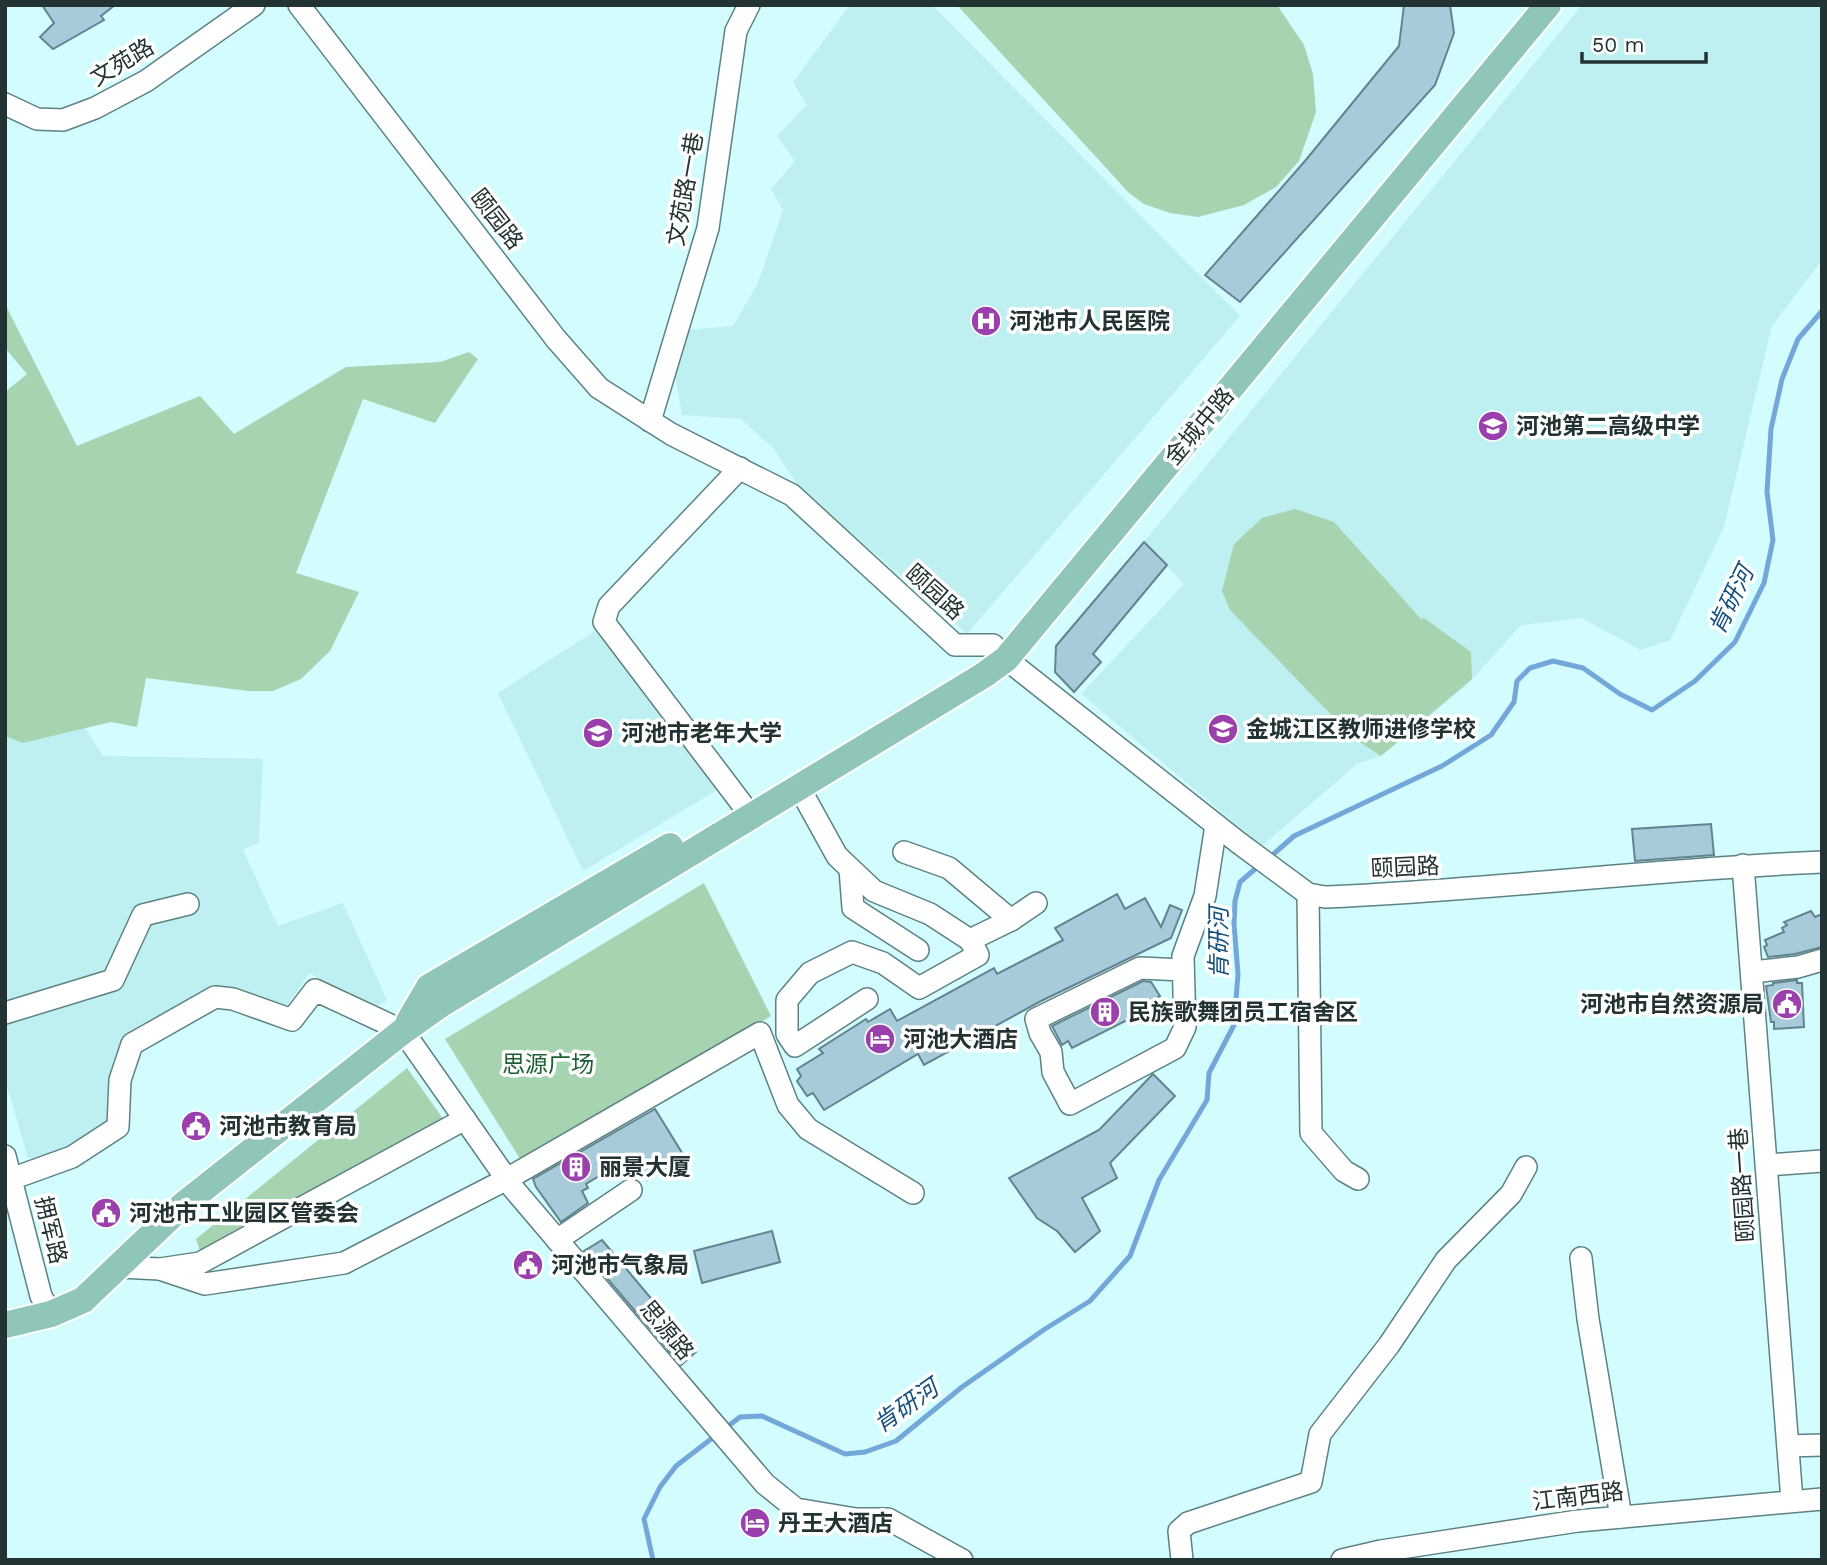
<svg xmlns="http://www.w3.org/2000/svg" width="1827" height="1565" viewBox="0 0 1827 1565" font-family="'Work Sans','Noto Sans SC',sans-serif">
<style>
.built{fill:#bef0f2}
.green{fill:#a6d3b0}
.lines{fill:none;stroke-linecap:round;stroke-linejoin:round}
.stream{stroke:#73a7da;stroke-width:5}
.building{fill:#a8cbd9;stroke:#638390;stroke-width:2}
.minor-casing{stroke:#5d8284;stroke-width:24}
.major-casing{stroke:#fff;stroke-width:30}
.minor{stroke:#fff;stroke-width:21}
.major{stroke:#8fc6b9;stroke-width:26}
.labels{text-anchor:middle;stroke-width:7;stroke-linejoin:round;paint-order:stroke}
.street-label{font-size:23px;fill:#233333;stroke:#fff}
.poi-label{font-size:23px;font-weight:bold;fill:#233333;stroke:#fff;text-anchor:start}
.park-label{font-size:23px;fill:#1b5f33;stroke:#fff}
.water-label{font-size:24px;font-style:italic;fill:#16507f;stroke:#fff}
</style>
<rect width="100%" height="100%" fill="#d3fcfe"/>
<!-- built -->
<g class="built">
<polygon points="850,5 932,5 1240,316 967,634 799,487 773,448 741,419 682,415 674,369 685,330 733,326 758,283 783,210 771,189 795,161 777,136 807,105 793,82"/>
<polygon points="1582,5 1822,5 1822,260 1772,326 1724,527 1670,640 1641,650 1581,618 1521,625 1468,684 1381,756 1357,764 1262,846 1081,694 1184,584 1144,542"/>
<polygon points="595,631 722,787 583,871 498,693"/>
<polygon points="85,728 103,756 263,759 259,842 243,850 278,926 343,903 387,1000 374,1008 309,973 284,1011 213,990 125,1037 112,1124 53,1158 28,1158 5,1079 5,736 24,743"/>
</g>
<!-- green -->
<g class="green">
<polygon points="957,5 1277,5 1304,45 1313,74 1316,112 1299,161 1276,187 1244,205 1198,217 1170,213 1144,204 1129,193"/>
<polygon points="5,304 77,446 200,396 234,434 346,367 440,362 469,352 478,359 435,423 363,399 296,573 359,592 330,651 301,679 273,691 248,691 146,678 137,727 111,722 23,743 5,736 5,392 27,374 5,348"/>
<polygon points="1295,509 1334,522 1421,619 1424,618 1471,652 1472,679 1381,756 1355,739 1305,688 1230,610 1222,591 1234,544 1262,518"/>
<polygon points="704,883 771,1016 524,1165 445,1039"/>
<polygon points="407,1068 444,1120 200,1251 196,1239"/>
</g>
<g class="lines">
<!-- stream -->
<g class="stream">
<polyline points="1269,858 1294,836 1442,766 1491,735 1514,702 1517,681 1530,668 1553,661 1583,668 1620,694 1652,710 1695,681 1735,642 1764,583 1773,540 1767,492 1771,429 1782,379 1798,339 1822,311"/>
<polyline points="723,1430 740,1417 762,1416 845,1454 865,1452 896,1441 962,1387 1045,1329 1090,1301 1130,1256 1159,1180 1207,1100 1209,1073 1234,1025 1238,974 1234,924 1235,901 1240,882 1261,864"/>
<polyline points="653,1560 644,1519 660,1487 676,1466 715,1436"/>
</g>
</g>
<!-- building -->
<g class="building">
<polygon points="42,5 115,5 101,16 104,20 53,49 40,37 54,23"/>
<polygon points="1404,5 1450,5 1454,33 1435,85 1240,302 1205,275 1305,161 1399,46"/>
<polygon points="1144,542 1167,565 1093,654 1101,662 1074,692 1055,672 1056,646"/>
<polygon points="1711,824 1714,855 1635,861 1632,829"/>
<polygon points="1117,894 1125,909 1145,898 1161,927 1170,905 1182,910 1171,938 1041,1001 924,1065 918,1054 824,1110 813,1093 807,1096 797,1081 801,1076 797,1069 823,1053 819,1049 866,1019 868,1022 890,1009 897,1021 994,968 997,974 1063,940 1055,928"/>
<polygon points="1811,911 1815,917 1822,914 1822,947 1795,954 1768,957 1764,947 1767,945 1765,940 1784,932 1782,928 1787,925 1784,922"/>
<polygon points="1797,980 1797,983 1802,983 1804,1027 1774,1029 1774,1022 1771,1022 1766,986 1773,985 1773,983"/>
<polygon points="1143,981 1151,982 1160,996 1150,1001 1153,1007 1072,1048 1068,1041 1062,1045 1052,1026"/>
<polygon points="1153,1074 1175,1096 1110,1163 1117,1178 1082,1198 1100,1231 1075,1252 1057,1231 1037,1218 1009,1178 1099,1130"/>
<polygon points="655,1109 684,1156 647,1180 634,1160 620,1168 619,1164 586,1184 588,1188 582,1191 588,1203 561,1222 536,1187 533,1179"/>
<polygon points="772,1231 780,1262 702,1283 694,1251"/>
<polygon points="602,1240 696,1352 681,1365 584,1251"/>
</g>
<g class="lines">
<!-- minor casing -->
<g class="minor-casing">
<g id="minor">
<path d="M 299,5 L 556,339 L 599,388 L 671,434 L 792,495 L 955,645 L 993,645 L 1006,659 L 1239,843 L 1308,894 L 1325,897 C 1491,890 1656,869 1822,862"/>
<polyline points="5,104 37,119 63,120 95,108 146,81 254,5"/>
<polyline points="650,421 708,228 736,31 749,5"/>
<polyline points="740,468 609,606 604,622 742,804"/>
<polyline points="800,789 837,856 874,891 930,914 970,940"/>
<polyline points="904,852 949,868 1011,920"/>
<polyline points="1743,865 1792,1501"/>
<polyline points="850,869 853,908 918,950"/>
<polyline points="1308,894 1311,1133 1344,1171 1358,1179"/>
<polyline points="1183,970 1140,968 1036,1019 1040,1033 1051,1052 1053,1072 1070,1104 1175,1048 1185,1027 1183,956 1205,896 1216,825"/>
<polyline points="1752,972 1798,967 1822,960"/>
<polyline points="867,999 795,1046 787,1034 787,1000 810,973 852,952 883,963 919,988 978,955 970,940 1011,920 1036,903"/>
<polyline points="5,1013 113,980 143,915 188,904"/>
<polyline points="5,1156 41,1296 51,1314"/>
<polyline points="1767,1165 1822,1161"/>
<polyline points="11,1179 72,1157 118,1127 120,1080 132,1044 215,997 233,999 292,1020 315,990 403,1031 513,1188 765,1484 796,1509 856,1519 888,1519 962,1560"/>
<polyline points="557,1240 631,1190"/>
<polyline points="1581,1258 1588,1319 1621,1517"/>
<polyline points="120,1267 160,1269 200,1263 465,1119"/>
<polyline points="160,1269 205,1284 344,1263 507,1179 760,1033 788,1105 808,1129 913,1193"/>
<polyline points="1788,1446 1822,1445"/>
<polyline points="1182,1560 1179,1531 1188,1523 1311,1482 1320,1434 1389,1345 1446,1260 1511,1194 1526,1167"/>
<polyline points="1342,1560 1381,1551 1578,1521 1822,1499"/>
</g>
</g>
<!-- major casing -->
<g class="major-casing">
<g id="major">
<polyline points="409,1021 429,987 670,846"/>
<polyline points="5,1325 51,1314 83,1300 183,1205 403,1031 440,1005 984,675 1006,659 1548,5"/>
</g>
</g>
<!-- minor -->
<use href="#minor" class="minor"/>
<!-- major -->
<use href="#major" class="major"/>
</g>
<!-- icons -->
<defs>
<g id="hospital-disc" transform="scale(1.575)"><circle r="9.5" fill="#9a40ac" stroke="#fff"/><path d="M-5-5h3v3.5h4V-5h3V5h-3V1.5h-4V5h-3Z" fill="#fff"/></g>
<g id="school-disc" transform="scale(1.575)"><circle r="9.5" fill="#9a40ac" stroke="#fff"/><path d="M0-5L7-2L0 1L-7-2ZM-4 1L0 2.5L4 1V4Q0 6-4 4Z" fill="#fff"/></g>
<g id="university-disc" transform="scale(1.575)"><circle r="9.5" fill="#9a40ac" stroke="#fff"/><path d="M0-5L7-2L0 1L-7-2ZM-4 1L0 2.5L4 1V4Q0 6-4 4Z" fill="#fff"/></g>
<g id="civic-disc" transform="scale(1.575)"><circle r="9.5" fill="#9a40ac" stroke="#fff"/><path d="M-.6-6.5H3V-4.5H.6V-3L4-1V1h2V6H-6V1h2V-1L-.6-3ZM-1.2 2.5V6h2.4V2.5Z" fill="#fff"/></g>
<g id="building-disc" transform="scale(1.575)"><circle r="9.5" fill="#9a40ac" stroke="#fff"/><path d="M-4-6H4V6H1V3H-1V6H-4ZM-2.5-4.3h1.7v1.8h-1.7ZM.8-4.3h1.7v1.8H.8ZM-2.5-1h1.7V.8h-1.7ZM.8-1h1.7V.8H.8Z" fill="#fff"/></g>
<g id="hotel-disc" transform="scale(1.575)"><circle r="9.5" fill="#9a40ac" stroke="#fff"/><path d="M-6-4.5h1.5V1H6V5H4.5V3h-9V5H-6ZM-4 0a1.8 1.8 0 1 1 3.6 0ZM.5 0V-2.5h3Q6-2.5 6 0Z" fill="#fff"/></g>
</defs>
<g fill-rule="evenodd">
<use href="#hospital-disc" x="986" y="321"/>
<use href="#school-disc" x="1493" y="426"/>
<use href="#school-disc" x="1223" y="729"/>
<use href="#university-disc" x="598" y="733"/>
<use href="#civic-disc" x="1787" y="1004"/>
<use href="#building-disc" x="1105" y="1012"/>
<use href="#hotel-disc" x="880" y="1039"/>
<use href="#civic-disc" x="196" y="1126"/>
<use href="#building-disc" x="576" y="1167"/>
<use href="#civic-disc" x="106" y="1213"/>
<use href="#civic-disc" x="528" y="1265"/>
<use href="#hotel-disc" x="755" y="1523"/>
</g>
<g class="labels">
<!-- street labels -->
<g class="street-label">
<text transform="translate(122 62) rotate(-31)" y="8">文苑路</text>
<text transform="translate(685 189) rotate(-80)" y="8">文苑路一巷</text>
<text transform="translate(497 219) rotate(52)" y="8">颐园路</text>
<text transform="translate(1199 426) rotate(-50)" y="8">金城中路</text>
<text transform="translate(935 592) rotate(42)" y="8">颐园路</text>
<text transform="translate(1405 867) rotate(-3)" y="8">颐园路</text>
<text transform="translate(1742 1185) rotate(-94)" y="8">颐园路一巷</text>
<text transform="translate(51 1230) rotate(76)" y="8">拥军路</text>
<text transform="translate(667 1330) rotate(50)" y="8">思源路</text>
<text transform="translate(1578 1496) rotate(-7)" y="8">江南西路</text>
</g>
<!-- poi labels -->
<g class="poi-label">
<text x="1009" y="329">河池市人民医院</text>
<text x="1516" y="434">河池第二高级中学</text>
<text x="1246" y="737">金城江区教师进修学校</text>
<text x="621" y="741">河池市老年大学</text>
<text x="1764" y="1012" text-anchor="end">河池市自然资源局</text>
<text x="1128" y="1020">民族歌舞团员工宿舍区</text>
<text x="903" y="1047">河池大酒店</text>
<text x="219" y="1134">河池市教育局</text>
<text x="599" y="1175">丽景大厦</text>
<text x="129" y="1221">河池市工业园区管委会</text>
<text x="551" y="1273">河池市气象局</text>
<text x="778" y="1531">丹王大酒店</text>
</g>
<!-- park labels -->
<g class="park-label">
<text x="548" y="1072">思源广场</text>
</g>
<!-- water labels -->
<g class="water-label">
<text transform="translate(1731 600) rotate(-64)" y="8">肯研河</text>
<text transform="translate(1219 943) rotate(-90)" y="8">肯研河</text>
<text transform="translate(906 1406) rotate(-35)" y="8">肯研河</text>
</g>
</g>
<!-- border -->
<rect width="1827" height="1565" fill="none" stroke="#233333" stroke-width="14"/>
<!-- scale -->
<path d="M1582 52v10h124v-10" fill="none" stroke="#233333" stroke-width="3.5"/>
<text x="1592" y="52" font-size="21" fill="#233333" stroke="#ffffff" stroke-width="5" paint-order="stroke">50 m</text>
</svg>
